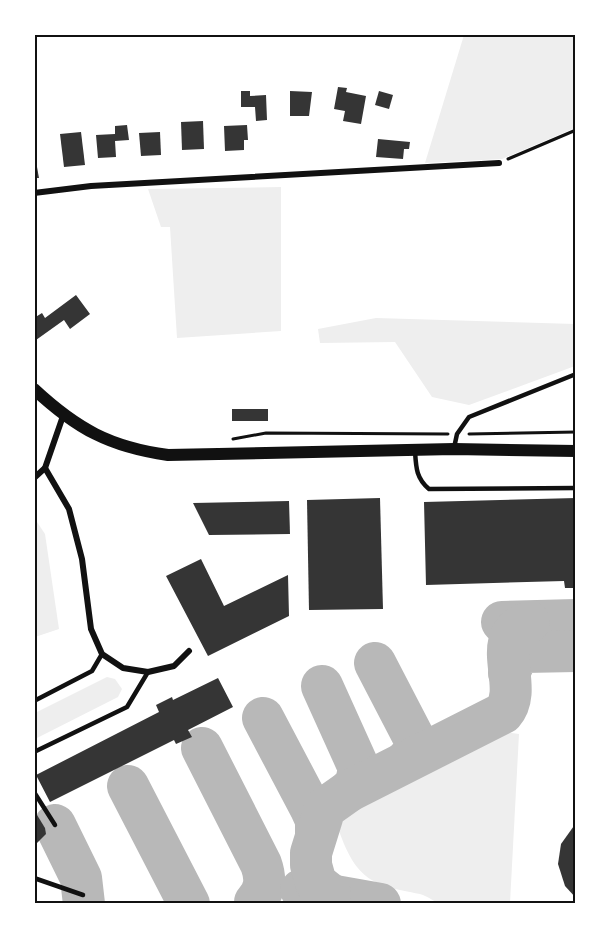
<svg xmlns="http://www.w3.org/2000/svg" width="610" height="938" viewBox="0 0 610 938" font-family="'Asap Condensed',sans-serif">
<style>
.green{fill:#eee}
.lines{fill:none;stroke-linecap:round;stroke-linejoin:round}
.taxiway{stroke:#b8b8b8;stroke-width:42}
.building{fill:#353535}
.path{stroke:#111;stroke-width:3}
.service{stroke:#111;stroke-width:4.5}
.minor{stroke:#111;stroke-width:6}
.secondary{stroke:#111;stroke-width:12}
.neatline{fill:none;stroke:#111;stroke-width:2}
</style>
<rect width="100%" height="100%" fill="#fff"/>
<!-- green -->
<g class="green">
<polygon points="464,35 575,35 575,128 502,159 425,163"/>
<polygon points="281,187 281,331 177,338 170,227 161,227 148,189"/>
<polygon points="376,318 575,324 575,366 469,405 432,397 395,342 320,343 318,329"/>
<polygon points="35,519 45,534 59,629 35,637"/>
<polygon points="107,677 115,679 122,689 118,697 35,739 35,713"/>
<path d="M 505,732 L 519,734 L 510,903 C 488,904 462,907 441,904 C 434,902 428,896 420,894 C 373,885 357,881 339,831 L 348,808 Z"/>
</g>
<g class="lines">
<!-- taxiway -->
<g class="taxiway">
<polyline points="502,622 576,620"/>
<polyline points="375,663 415,740 414,752 406,761"/>
<polyline points="509,673 517,656 524,652 576,651"/>
<polyline points="322,686 359,768 356,783 349,791"/>
<polyline points="263,718 311,809 316,820 316,834"/>
<path d="M 202,748 L 261,864 C 266,878 266,890 255,902"/>
<polyline points="128,786 189,904"/>
<polyline points="55,825 81,878 84,904"/>
<polyline points="301,890 380,904"/>
<path d="M 330,894 L 316,883 L 311,865 L 311,853 L 325,808 L 349,791 L 503,713 C 526,687 486,637 529,622"/>
</g>
</g>
<!-- building -->
<g class="building">
<polygon points="338,87 347,88 346,92 366,96 361,124 343,121 345,111 334,109"/>
<polygon points="241,91 250,91 250,96 266,95 267,120 256,121 255,107 241,107"/>
<polygon points="290,91 312,92 309,116 290,116"/>
<polygon points="379,91 393,95 389,109 375,105"/>
<polygon points="203,121 204,149 182,150 181,122"/>
<polygon points="127,125 129,140 115,141 116,157 98,158 96,135 115,134 115,126"/>
<polygon points="247,125 248,140 244,140 244,150 225,151 224,126"/>
<polygon points="81,132 85,165 64,167 60,134"/>
<polygon points="160,132 161,155 141,156 139,133"/>
<polygon points="378,139 410,142 409,149 404,149 403,159 376,157"/>
<polygon points="37,167 39,178 34,178 34,168"/>
<polygon points="76,295 90,314 70,329 64,320 36,340 34,318 42,313 45,318"/>
<rect x="232" y="409" width="36" height="12"/>
<polygon points="380,498 383,609 309,610 307,500"/>
<polygon points="576,498 576,588 565,588 564,581 426,585 424,502"/>
<polygon points="289,501 290,534 209,535 193,503"/>
<polygon points="201,559 224,606 288,575 289,616 208,656 166,576"/>
<polygon points="218,678 233,707 188,730 192,737 176,744 174,740 50,802 36,775 159,712 156,705 172,697 173,700"/>
<polygon points="34,810 45,828 46,834 36,844"/>
<polygon points="576,823 576,898 565,886 558,864 561,844"/>
</g>
<g class="lines">
<!-- path -->
<g class="path">
<polyline points="508,159 576,130"/>
<polyline points="469,434 576,432"/>
<polyline points="233,439 266,433 448,434"/>
</g>
<!-- service -->
<g class="service">
<polyline points="454,448 457,434 469,417 576,374"/>
<path d="M 415,451 C 416,467 416,478 429,489 L 576,488"/>
<polyline points="34,701 92,671 102,654"/>
<polyline points="34,752 127,707 148,672"/>
<polyline points="34,792 55,825"/>
<polyline points="34,878 83,895"/>
</g>
<!-- minor -->
<g class="minor">
<polyline points="34,193 91,186 499,163"/>
<polyline points="45,468 69,509 82,559 91,629 102,654 123,668 148,672 174,666 189,651"/>
<polyline points="34,478 45,468 63,416"/>
</g>
<!-- secondary -->
<path class="secondary" d="M 34,389 C 77,429 110,447 168,455 L 454,449 L 576,451"/>
</g>
<!-- border -->
<rect width="610" height="938" fill="none" stroke="#ffffff" stroke-width="72"/>
<rect x="36" y="36" width="538" height="866" class="neatline"/>
</svg>
